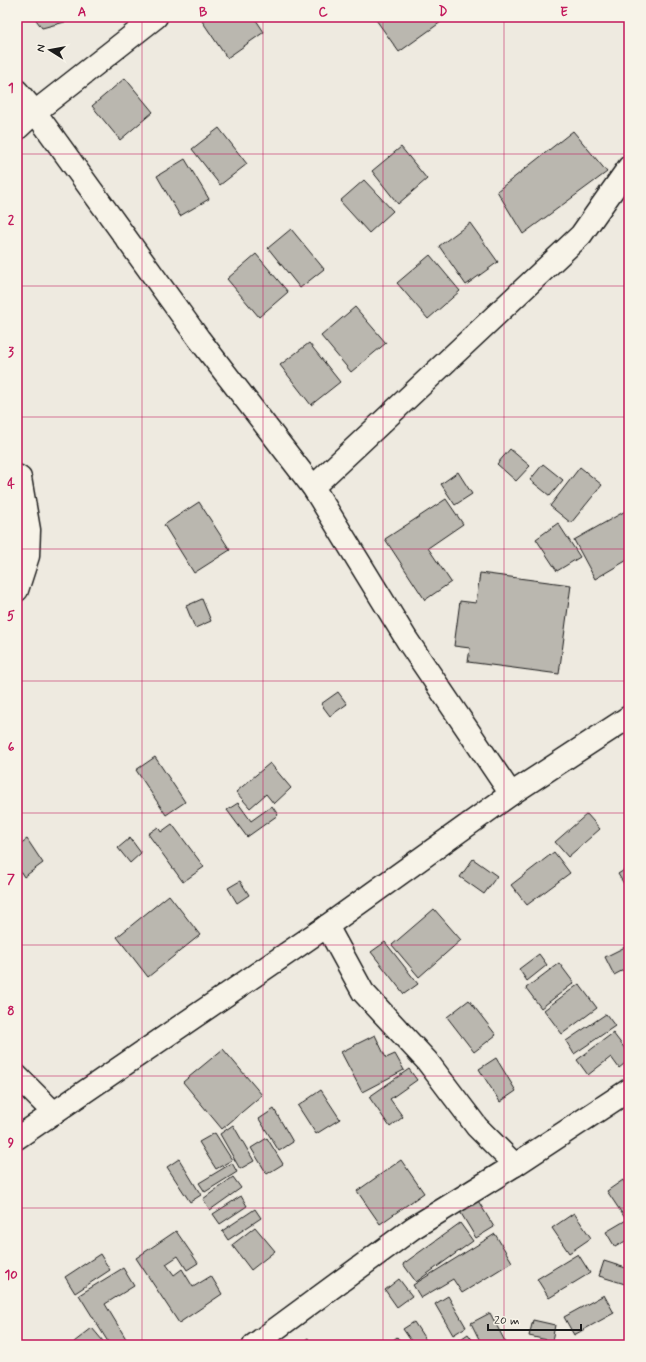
<svg xmlns="http://www.w3.org/2000/svg" width="646" height="1362" viewBox="0 0 646 1362" font-family="Mynerve,sans-serif">
<style>
.building{fill:#bab7af;stroke:#1c1c1c}
.lines{fill:none;stroke-linecap:round;stroke-linejoin:round}
.minor-casing{stroke:#1c1c1c;stroke-width:25}
.minor{stroke:#f7f3e8;stroke-width:22}
.grid{fill:none;stroke:#c2185b;stroke-width:1;stroke-opacity:0.55}
.neatline{fill:none;stroke:#c2185b;stroke-width:1.5}
.grid-label{font-size:13px;text-anchor:middle;font-weight:bold;fill:#c2185b}
</style>
<rect width="100%" height="100%" fill="#eeeae0"/>
<filter id="ink" filterUnits="userSpaceOnUse"><feTurbulence type="fractalNoise" baseFrequency=".025" numOctaves="2"/><feDisplacementMap in="SourceGraphic" scale="8" xChannelSelector="R" yChannelSelector="G"/><feConvolveMatrix kernelMatrix="1 2 1 2 8 2 1 2 1" color-interpolation-filters="sRGB"/></filter>
<g filter="url(#ink)">
<!-- building -->
<g class="building">
<polygon points="34,17 75,17 76,19 42,28"/>
<polygon points="208,17 254,17 264,32 227,58 202,21"/>
<polygon points="374,17 448,17 399,52"/>
<polygon points="125,78 153,112 120,140 92,106"/>
<polygon points="219,128 247,164 220,185 192,149"/>
<polygon points="573,131 607,172 523,234 497,191"/>
<polygon points="401,147 427,179 398,204 372,171"/>
<polygon points="185,159 209,199 180,216 157,176"/>
<polygon points="364,180 393,211 369,233 340,201"/>
<polygon points="470,223 498,262 466,285 439,246"/>
<polygon points="291,229 324,269 300,288 268,248"/>
<polygon points="256,254 288,292 259,317 227,279"/>
<polygon points="430,255 460,291 428,319 397,283"/>
<polygon points="355,307 386,343 351,372 321,336"/>
<polygon points="309,343 340,382 311,405 280,365"/>
<polygon points="510,449 530,466 516,481 497,464"/>
<polygon points="543,464 563,480 550,496 530,480"/>
<polygon points="580,467 602,485 571,523 550,506"/>
<polygon points="458,472 472,494 455,505 441,484"/>
<polygon points="446,499 463,524 428,548 451,582 425,600 385,539"/>
<polygon points="199,502 230,550 194,573 164,525"/>
<polygon points="629,509 629,559 595,579 574,540"/>
<polygon points="558,523 580,557 557,571 536,539"/>
<polygon points="480,573 571,585 559,674 468,662 470,648 454,646 460,601 476,603"/>
<polygon points="202,599 211,621 195,628 186,606"/>
<polygon points="338,692 347,704 330,716 321,704"/>
<polygon points="155,757 185,802 166,815 136,770"/>
<polygon points="270,763 291,788 274,804 266,794 250,808 236,792"/>
<polygon points="238,803 251,821 272,806 278,815 247,837 227,810"/>
<polygon points="587,814 600,829 568,857 555,842"/>
<polygon points="172,824 204,867 183,882 148,834 158,827 161,832"/>
<polygon points="130,838 141,853 130,863 118,848"/>
<polygon points="27,839 43,863 24,877 17,866 17,846"/>
<polygon points="554,852 570,873 527,905 511,885"/>
<polygon points="473,859 497,876 484,894 460,877"/>
<polygon points="629,867 629,892 618,874"/>
<polygon points="240,881 249,895 237,903 228,888"/>
<polygon points="169,895 200,935 148,977 117,937"/>
<polygon points="434,909 461,940 419,977 392,945"/>
<polygon points="385,942 418,984 404,994 371,952"/>
<polygon points="629,945 629,967 614,975 605,957"/>
<polygon points="539,954 547,965 527,981 519,969"/>
<polygon points="559,963 574,983 541,1008 526,988"/>
<polygon points="579,984 597,1008 562,1034 544,1010"/>
<polygon points="469,1000 496,1035 474,1052 447,1017"/>
<polygon points="606,1014 615,1026 574,1054 566,1041"/>
<polygon points="613,1033 629,1054 629,1060 619,1068 611,1057 588,1075 577,1060"/>
<polygon points="375,1035 386,1058 395,1054 404,1070 362,1092 341,1052"/>
<polygon points="223,1049 262,1095 222,1129 183,1082"/>
<polygon points="496,1058 516,1091 500,1102 479,1069"/>
<polygon points="409,1069 417,1080 390,1099 403,1117 390,1127 369,1097"/>
<polygon points="321,1090 340,1119 316,1134 298,1106"/>
<polygon points="274,1109 293,1142 279,1151 259,1119"/>
<polygon points="233,1125 254,1161 240,1169 220,1134"/>
<polygon points="215,1133 232,1160 216,1169 199,1142"/>
<polygon points="267,1138 283,1164 267,1174 251,1148"/>
<polygon points="179,1159 201,1195 190,1202 167,1167"/>
<polygon points="401,1160 424,1193 380,1224 357,1191"/>
<polygon points="232,1163 237,1172 205,1192 199,1183"/>
<polygon points="233,1177 241,1188 210,1210 203,1199"/>
<polygon points="623,1180 629,1190 629,1215 625,1218 607,1191"/>
<polygon points="241,1196 247,1206 220,1224 213,1214"/>
<polygon points="477,1199 494,1227 476,1238 459,1210"/>
<polygon points="255,1209 261,1218 228,1240 222,1231"/>
<polygon points="574,1213 591,1238 569,1253 552,1228"/>
<polygon points="628,1219 629,1221 629,1239 615,1247 606,1232"/>
<polygon points="460,1223 473,1241 416,1282 403,1264"/>
<polygon points="255,1227 275,1251 251,1270 232,1245"/>
<polygon points="176,1231 198,1263 187,1270 178,1256 166,1264 174,1275 182,1269 193,1287 211,1276 222,1294 179,1323 136,1258"/>
<polygon points="495,1234 512,1262 462,1293 453,1279 421,1298 413,1285"/>
<polygon points="100,1254 110,1270 75,1293 65,1277"/>
<polygon points="578,1254 590,1273 549,1298 537,1279"/>
<polygon points="604,1261 629,1269 625,1284 599,1276"/>
<polygon points="123,1268 134,1286 105,1304 128,1342 124,1345 110,1345 79,1295"/>
<polygon points="399,1279 412,1296 397,1307 385,1290"/>
<polygon points="604,1295 614,1313 574,1335 564,1317"/>
<polygon points="448,1296 466,1327 453,1335 435,1304"/>
<polygon points="490,1313 507,1345 482,1345 471,1323"/>
<polygon points="533,1320 555,1325 552,1341 529,1336"/>
<polygon points="414,1322 429,1345 414,1345 403,1329"/>
<polygon points="92,1328 103,1341 98,1345 76,1345 74,1342"/>
<polygon points="468,1334 476,1345 452,1345"/>
<polygon points="397,1337 403,1345 387,1345"/>
<polygon points="308,1338 312,1345 298,1345"/>
</g>
<g class="lines">
<!-- minor casing -->
<g class="minor-casing">
<g id="minor">
<polyline points="17,91 35,112 199,339 313,487 407,640 511,794"/>
<polyline points="17,129 35,112 156,17"/>
<polyline points="17,476 20,478 29,530 28,556 17,590"/>
<polyline points="313,487 581,235 629,167"/>
<polyline points="327,926 363,992 427,1061 477,1127 515,1165"/>
<polyline points="17,1076 54,1113"/>
<polyline points="17,1138 327,926 511,794 629,717"/>
<polyline points="254,1345 413,1228 515,1165 629,1090"/>
</g>
</g>
<!-- minor -->
<use href="#minor" class="minor"/>
</g>
</g>
<!-- grid -->
<path class="grid" d="M 142,17 L 142,1345M 263,17 L 263,1345M 383,17 L 383,1345M 504,17 L 504,1345M 17,154 L 629,154M 17,286 L 629,286M 17,417 L 629,417M 17,549 L 629,549M 17,681 L 629,681M 17,813 L 629,813M 17,945 L 629,945M 17,1076 L 629,1076M 17,1208 L 629,1208"/>
<!-- margin -->
<rect width="646" height="1362" fill="none" stroke="#f7f3e8" stroke-width="44"/>
<!-- north arrow -->
<g transform="translate(50 50) rotate(281)" stroke="#f7f3e8" stroke-width="3" paint-order="stroke">
<path d="M0-3L7 15L0 10L-7 15Z" fill="#1c1c1c"/>
<text y="-6" font-size="11" font-weight="bold" text-anchor="middle" fill="#1c1c1c">N</text>
</g>
<!-- scale -->
<path d="M488 1324v6h93v-6" fill="none" stroke="#1c1c1c" stroke-width="2"/>
<text x="494" y="1324" font-size="12" fill="#1c1c1c" stroke="#f7f3e8" stroke-width="3" paint-order="stroke">20 m</text>
<rect x="22" y="22" width="602" height="1318" class="neatline"/>
<g class="grid-label">
<text x="82" y="16">A</text>
<text x="203" y="16">B</text>
<text x="323" y="16">C</text>
<text x="443" y="16">D</text>
<text x="564" y="16">E</text>
<text x="11" y="92">1</text>
<text x="11" y="224">2</text>
<text x="11" y="356">3</text>
<text x="11" y="488">4</text>
<text x="11" y="620">5</text>
<text x="11" y="751">6</text>
<text x="11" y="883">7</text>
<text x="11" y="1015">8</text>
<text x="11" y="1147">9</text>
<text x="11" y="1279">10</text>
</g>
</svg>
